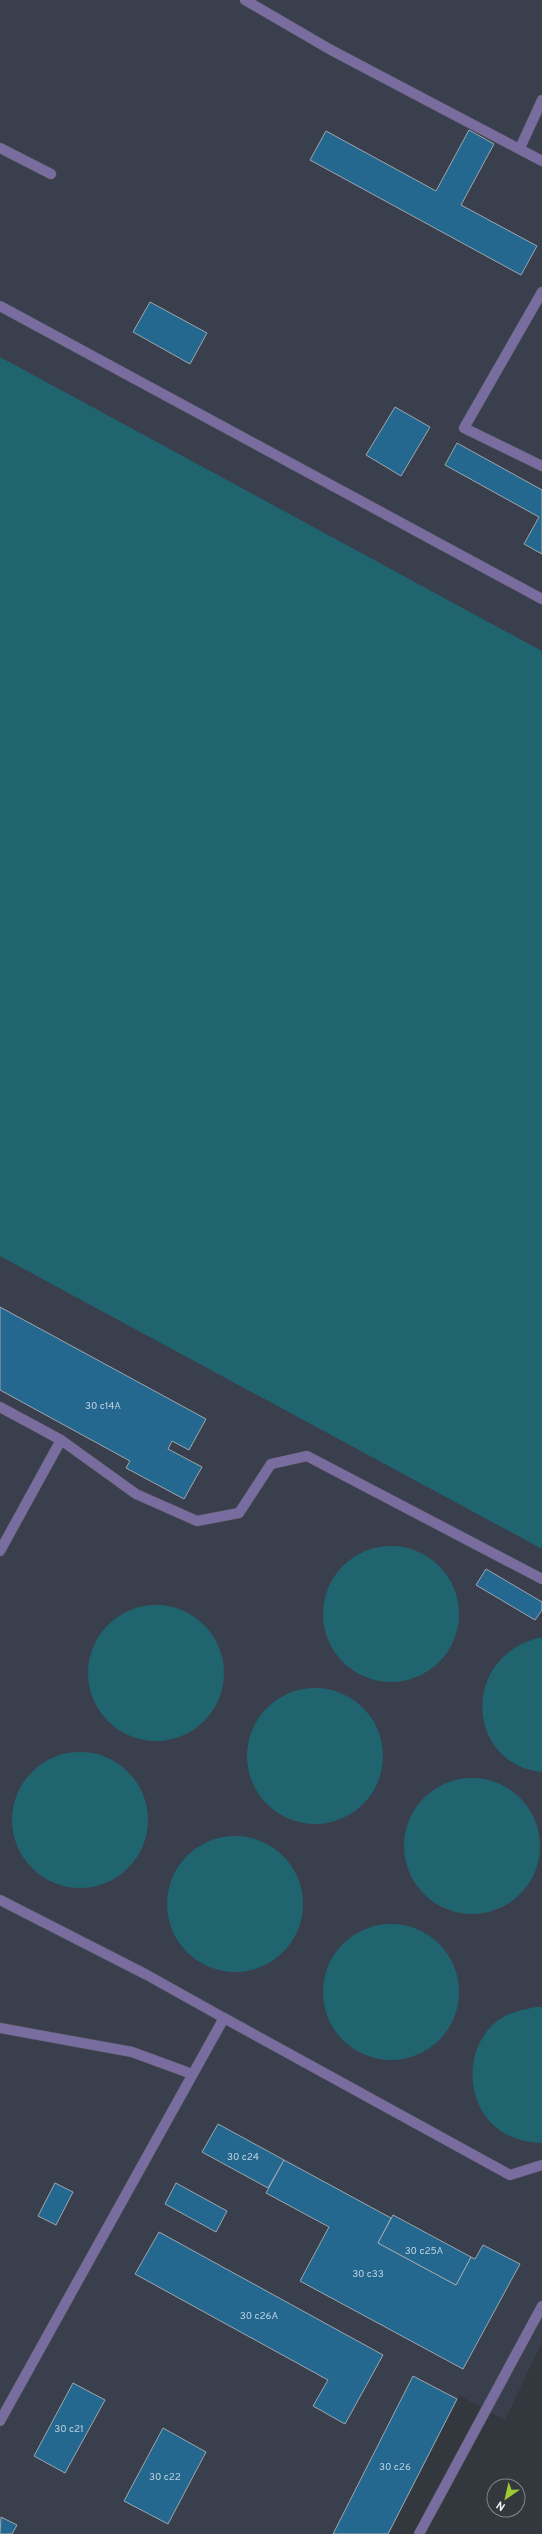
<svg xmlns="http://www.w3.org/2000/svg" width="542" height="2534" viewBox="0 0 542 2534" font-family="Overpass,sans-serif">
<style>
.built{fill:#393f4c}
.water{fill:#20646f}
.building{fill:#25688f;stroke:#9da7ae}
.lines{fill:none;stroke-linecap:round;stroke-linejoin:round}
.service-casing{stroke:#52555c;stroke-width:11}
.service{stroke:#796da0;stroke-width:10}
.labels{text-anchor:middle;stroke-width:3;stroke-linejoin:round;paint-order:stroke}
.number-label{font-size:10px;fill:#bfd1df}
</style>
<rect width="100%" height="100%" fill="#33373e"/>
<!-- built -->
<polygon class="built" points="0,0 542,0 542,2342 505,2420 460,2396 389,2534 0,2534"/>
<!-- water -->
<g class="water">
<polygon points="0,357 542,651 542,1549 0,1256"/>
<circle cx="391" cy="1614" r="68"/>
<circle cx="156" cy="1673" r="68"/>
<path d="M 542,1637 L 542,1772 C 466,1765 459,1655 542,1637 Z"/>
<circle cx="315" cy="1756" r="68"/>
<circle cx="80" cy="1820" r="68"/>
<circle cx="472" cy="1846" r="68"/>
<circle cx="235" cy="1904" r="68"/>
<circle cx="391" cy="1992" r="68"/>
<path d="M 536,2007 L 542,2007 L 542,2143 C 528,2142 516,2140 504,2133 C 465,2110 462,2050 496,2022 C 508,2012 522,2010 536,2007 Z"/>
</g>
<!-- building -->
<g class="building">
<polygon points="469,130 494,144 461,205 537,246 521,275 310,160 326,131 436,191"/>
<polygon points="150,302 207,333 190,364 133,332"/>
<polygon points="395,407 430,427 401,476 366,455"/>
<polygon points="457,443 542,490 542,554 524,544 539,517 445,465"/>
<polygon points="0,1307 206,1419 189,1450 172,1441 168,1449 202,1467 184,1499 126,1468 130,1461 0,1390"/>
<polygon points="486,1569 542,1602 542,1610 535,1620 476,1585"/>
<polygon points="218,2124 284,2160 268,2188 202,2152"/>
<polygon points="284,2160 391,2218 378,2243 456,2285 471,2257 475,2259 483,2245 520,2264 463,2369 300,2281 329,2227 266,2193"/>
<polygon points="55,2183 73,2192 56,2225 38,2216"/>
<polygon points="176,2183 227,2211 216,2232 165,2204"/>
<polygon points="393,2215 471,2257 456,2285 378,2243"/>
<polygon points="159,2232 383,2355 345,2424 313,2406 328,2380 135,2274"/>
<polygon points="413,2376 457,2399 388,2534 333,2534"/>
<polygon points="73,2383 105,2400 65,2473 34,2456"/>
<polygon points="163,2428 206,2452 168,2524 124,2501"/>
<polygon points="1,2517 17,2525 12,2534 0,2534"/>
</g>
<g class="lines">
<!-- service casing -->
<g class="service-casing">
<g id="service">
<polyline points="245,0 331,50 542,161"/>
<polyline points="0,148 51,174"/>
<polyline points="520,148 542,100"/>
<polyline points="542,292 464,428 542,466"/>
<polyline points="0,306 542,599"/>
<polyline points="0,1407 61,1440 136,1494 197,1521 239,1513 271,1464 307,1456 542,1579"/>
<polyline points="0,1551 61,1440"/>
<polyline points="0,1900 147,1975 224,2018"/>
<polyline points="0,2028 132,2052 192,2074"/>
<polyline points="0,2421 224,2018 510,2175 542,2165"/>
<polyline points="419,2534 542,2306"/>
</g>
</g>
<!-- service -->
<use href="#service" class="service"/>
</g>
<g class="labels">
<!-- number labels -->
<g class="number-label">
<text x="103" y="1409">30 с14А</text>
<text x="243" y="2160">30 с24</text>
<text x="424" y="2254">30 с25А</text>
<text x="368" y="2277">30 с33</text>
<text x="259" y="2319">30 с26А</text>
<text x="69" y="2432">30 с21</text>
<text x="395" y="2470">30 с26</text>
<text x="165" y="2480">30 с22</text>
</g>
</g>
<!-- north arrow -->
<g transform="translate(506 2498) rotate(214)"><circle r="19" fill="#33373e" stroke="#7f8389"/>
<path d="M0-3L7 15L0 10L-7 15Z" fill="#9dca31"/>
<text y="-6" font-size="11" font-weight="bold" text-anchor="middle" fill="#f2f4fa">N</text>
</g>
</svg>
